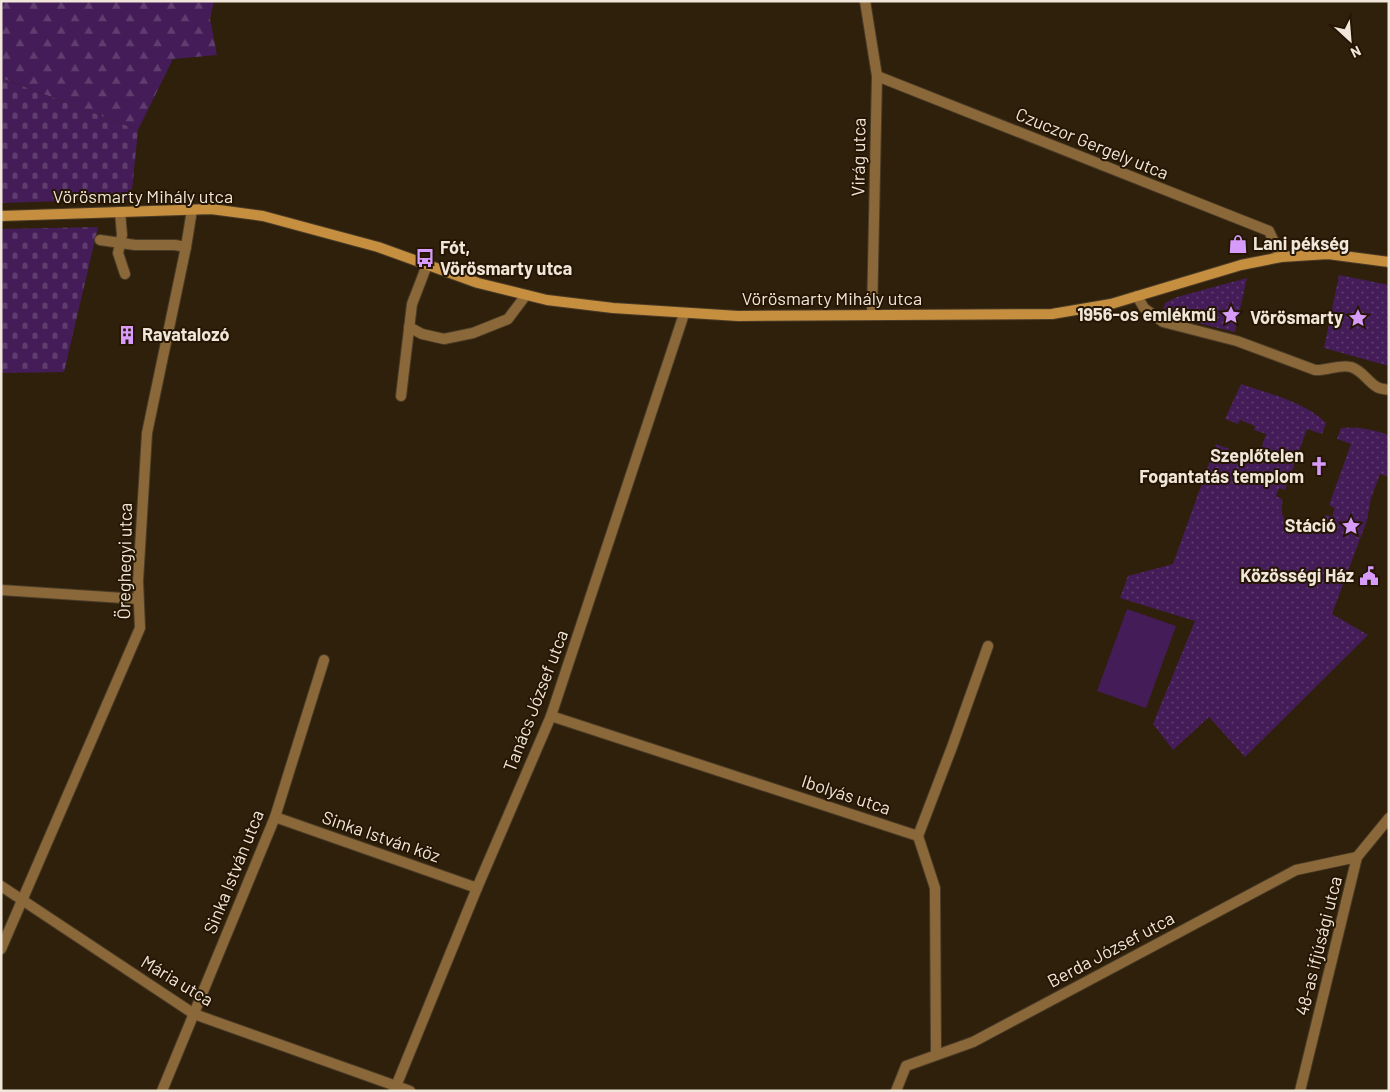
<svg xmlns="http://www.w3.org/2000/svg" width="1390" height="1092" viewBox="0 0 1390 1092" font-family="Barlow,sans-serif">
<style>
.forest{fill:url(#forest-firs)}
.cemetery{fill:url(#cemetery-stones)}
.park{fill:url(#park-dots)}
.pitch{fill:#441c58}
.lines{fill:none;stroke-linecap:round;stroke-linejoin:round}
.street-casing{stroke:#4a3c28;stroke-width:12}
.secondary-casing{stroke:#4a3c28;stroke-width:12}
.street{stroke:#8b6839;stroke-width:10}
.secondary{stroke:#c68f3f;stroke-width:10}
.labels{text-anchor:middle;stroke-width:4;stroke-linejoin:round;paint-order:stroke}
.street-label{font-size:18px;fill:#f0e6d9;stroke:#251603}
.poi-label{font-size:18px;font-weight:bold;fill:#f0e6d9;stroke:#251603;text-anchor:end}
</style>
<defs>
<pattern id="forest-firs" width="22" height="20" patternUnits="userSpaceOnUse" patternTransform="scale(1.25)"><rect width="22" height="20" fill="#441c58"/><path d="M5 1l3.5 6h-7zM16 11l3.5 6h-7z" fill="#5f3d6f"/></pattern>
<pattern id="cemetery-stones" width="16" height="16" patternUnits="userSpaceOnUse" patternTransform="scale(1.25)"><rect width="16" height="16" fill="#441c58"/><path d="M2 7V4a2 2 0 0 1 4 0v3zM10 15v-3a2 2 0 0 1 4 0v3z" fill="#5f3d6f"/></pattern>
<pattern id="park-dots" width="8" height="8" patternUnits="userSpaceOnUse" patternTransform="scale(1.25)"><rect width="8" height="8" fill="#441c58"/><path d="M2 2h.1M6 6h.1" fill="none" stroke="#5f3d6f" stroke-width="1.8" stroke-linecap="round"/></pattern>
</defs>
<rect width="100%" height="100%" fill="#2f200b"/>
<!-- forest -->
<polygon class="forest" points="1,1 214,1 210,19 217,55 173,59 138,130 1,78"/>
<!-- cemetery -->
<g class="cemetery">
<polygon points="1,78 138,130 131,199 1,203"/>
<polygon points="98,227 64,372 1,373 1,229"/>
</g>
<!-- park -->
<g class="park">
<polygon points="1339,275 1389,285 1389,366 1324,348"/>
<polygon points="1247,278 1235,332 1177,318 1163,310 1165,303 1177,297"/>
<path d="M 1241,384 C 1269,394 1304,401 1326,423 L 1322,434 L 1307,429 L 1285,490 L 1279,488 L 1276,496 L 1282,499 C 1283,503 1281,508 1282,513 C 1286,529 1304,535 1316,526 C 1321,522 1323,517 1326,515 L 1332,517 L 1335,508 L 1329,505 L 1351,444 L 1337,439 L 1341,428 C 1356,426 1374,430 1389,435 L 1389,477 L 1380,474 L 1371,498 L 1367,520 L 1332,614 L 1368,635 L 1245,757 L 1209,717 L 1173,750 L 1153,724 L 1195,621 L 1120,598 L 1128,576 L 1173,564 L 1216,444 L 1229,449 L 1228,453 L 1243,458 L 1245,454 L 1258,459 L 1266,434 L 1254,430 L 1255,426 L 1240,420 L 1238,424 L 1225,419 Z"/>
</g>
<!-- pitch -->
<polygon class="pitch" points="1127,609 1176,626 1146,708 1097,691"/>
<g class="lines">
<!-- street casing -->
<g class="street-casing">
<g id="street">
<polyline points="865,1 877,76 872,315"/>
<polyline points="877,76 1269,231 1281,257"/>
<polyline points="120,212 122,235 118,253 125,274"/>
<polyline points="100,240 135,245 175,245 186,247"/>
<path d="M 1137,296 L 1144,308 L 1163,322 L 1237,341 L 1315,370 C 1327,371 1339,364 1351,367 C 1363,371 1367,381 1377,387 C 1380,389 1385,389 1389,390"/>
<polyline points="409,327 422,334 444,339 473,333 508,319 526,295"/>
<polyline points="401,396 412,304 427,265"/>
<polyline points="1,590 138,599"/>
<polyline points="551,716 918,836 935,888 936,1055"/>
<polyline points="275,817 477,888"/>
<polyline points="918,836 952,747 988,646"/>
<polyline points="1,886 194,1014 410,1091"/>
<polyline points="1,949 140,628 138,581 147,433 186,247 192,210"/>
<polyline points="162,1091 275,817 324,660"/>
<polyline points="394,1091 477,888 551,716 684,314"/>
<polyline points="896,1091 906,1066 973,1042 1296,870 1357,857"/>
<polyline points="1300,1091 1357,857 1389,818"/>
</g>
</g>
<!-- secondary casing -->
<g class="secondary-casing">
<polyline id="secondary" points="1,216 211,209 263,216 378,247 478,283 547,300 613,308 738,316 1052,314 1111,304 1241,265 1281,257 1328,254 1389,262"/>
</g>
<!-- street -->
<use href="#street" class="street"/>
<!-- secondary -->
<use href="#secondary" class="secondary"/>
</g>
<!-- icons -->
<defs>
<g id="shop-bare" transform="scale(1.5)"><path d="M-5-2.5h2.3a2.7 3.5 0 0 1 5.4 0H5L5.5 6h-11ZM-1.5-2.5h3a1.5 2.3 0 0 0-3 0Z" fill="#d79bf9" stroke="#251603" stroke-width="2.5" paint-order="stroke"/></g>
<g id="bus-bare" transform="scale(1.5)"><path d="M-5-6H5V4H4V6H2V4H-2V6H-4V4H-5ZM-3.5-4V0h7V-4ZM-3.5 1.2v1.5H-2V1.2ZM2 1.2v1.5H3.5V1.2Z" fill="#d79bf9" stroke="#251603" stroke-width="2.5" paint-order="stroke"/></g>
<g id="sight-bare" transform="scale(1.5)"><path d="M0-6L1.8-2.2L6-1.7L2.9 1.2L3.7 5.4L0 3.3L-3.7 5.4L-2.9 1.2L-6-1.7L-1.8-2.2Z" fill="#d79bf9" stroke="#251603" stroke-width="2.5" paint-order="stroke"/></g>
<g id="building-bare" transform="scale(1.5)"><path d="M-4-6H4V6H1V3H-1V6H-4ZM-2.5-4.3h1.7v1.8h-1.7ZM.8-4.3h1.7v1.8H.8ZM-2.5-1h1.7V.8h-1.7ZM.8-1h1.7V.8H.8Z" fill="#d79bf9" stroke="#251603" stroke-width="2.5" paint-order="stroke"/></g>
<g id="church-bare" transform="scale(1.5)"><path d="M-1.2-6h2.4v3.5h3.3v2.4h-3.3V6h-2.4V-.1h-3.3v-2.4h3.3Z" fill="#d79bf9" stroke="#251603" stroke-width="2.5" paint-order="stroke"/></g>
<g id="civic-bare" transform="scale(1.5)"><path d="M-.6-6.5H3V-4.5H.6V-3L4-1V1h2V6H-6V1h2V-1L-.6-3ZM-1.2 2.5V6h2.4V2.5Z" fill="#d79bf9" stroke="#251603" stroke-width="2.5" paint-order="stroke"/></g>
</defs>
<g fill-rule="evenodd">
<use href="#shop-bare" x="1238" y="244"/>
<use href="#bus-bare" x="425" y="258"/>
<use href="#sight-bare" x="1231" y="315"/>
<use href="#sight-bare" x="1358" y="318"/>
<use href="#building-bare" x="127" y="335"/>
<use href="#church-bare" x="1319" y="466"/>
<use href="#sight-bare" x="1351" y="526"/>
<use href="#civic-bare" x="1369" y="576"/>
</g>
<g class="labels">
<!-- street labels -->
<g class="street-label">
<text transform="translate(1092 144) rotate(22)" y="6">Czuczor Gergely utca</text>
<text transform="translate(859 157) rotate(-89)" y="6">Virág utca</text>
<text x="143" y="203">Vörösmarty Mihály utca</text>
<text x="832" y="305">Vörösmarty Mihály utca</text>
<text transform="translate(125 561) rotate(-89)" y="6">Öreghegyi utca</text>
<text transform="translate(536 701) rotate(-69)" y="6">Tanács József utca</text>
<text transform="translate(846 795) rotate(18)" y="6">Ibolyás utca</text>
<text transform="translate(381 837) rotate(19)" y="6">Sinka István köz</text>
<text transform="translate(234 872) rotate(-68)" y="6">Sinka István utca</text>
<text transform="translate(1319 946) rotate(-76)" y="6">48-as ifjúsági utca</text>
<text transform="translate(1111 950) rotate(-28)" y="6">Berda József utca</text>
<text transform="translate(177 981) rotate(31)" y="6">Mária utca</text>
</g>
<!-- poi labels -->
<g class="poi-label">
<text x="1253" y="250" text-anchor="start">Lani pékség</text>
<text x="440" y="254" text-anchor="start">Fót,<tspan x="440" dy="21">Vörösmarty utca</tspan></text>
<text x="1216" y="321">1956-os emlékmű</text>
<text x="1343" y="324">Vörösmarty</text>
<text x="142" y="341" text-anchor="start">Ravatalozó</text>
<text x="1304" y="462">Szeplőtelen<tspan x="1304" dy="21">Fogantatás templom</tspan></text>
<text x="1336" y="532">Stáció</text>
<text x="1354" y="582">Közösségi Ház</text>
</g>
</g>
<!-- border -->
<rect width="1390" height="1092" fill="none" stroke="#f0e6d9" stroke-width="5"/>
<!-- north arrow -->
<g transform="translate(1350 40) rotate(154)" stroke="#251603" stroke-width="4" paint-order="stroke">
<path d="M0-4L9 19L0 12L-9 19Z" fill="#f0e6d9"/>
<text y="-8" font-size="14" font-weight="bold" text-anchor="middle" fill="#f0e6d9">N</text>
</g>
</svg>
